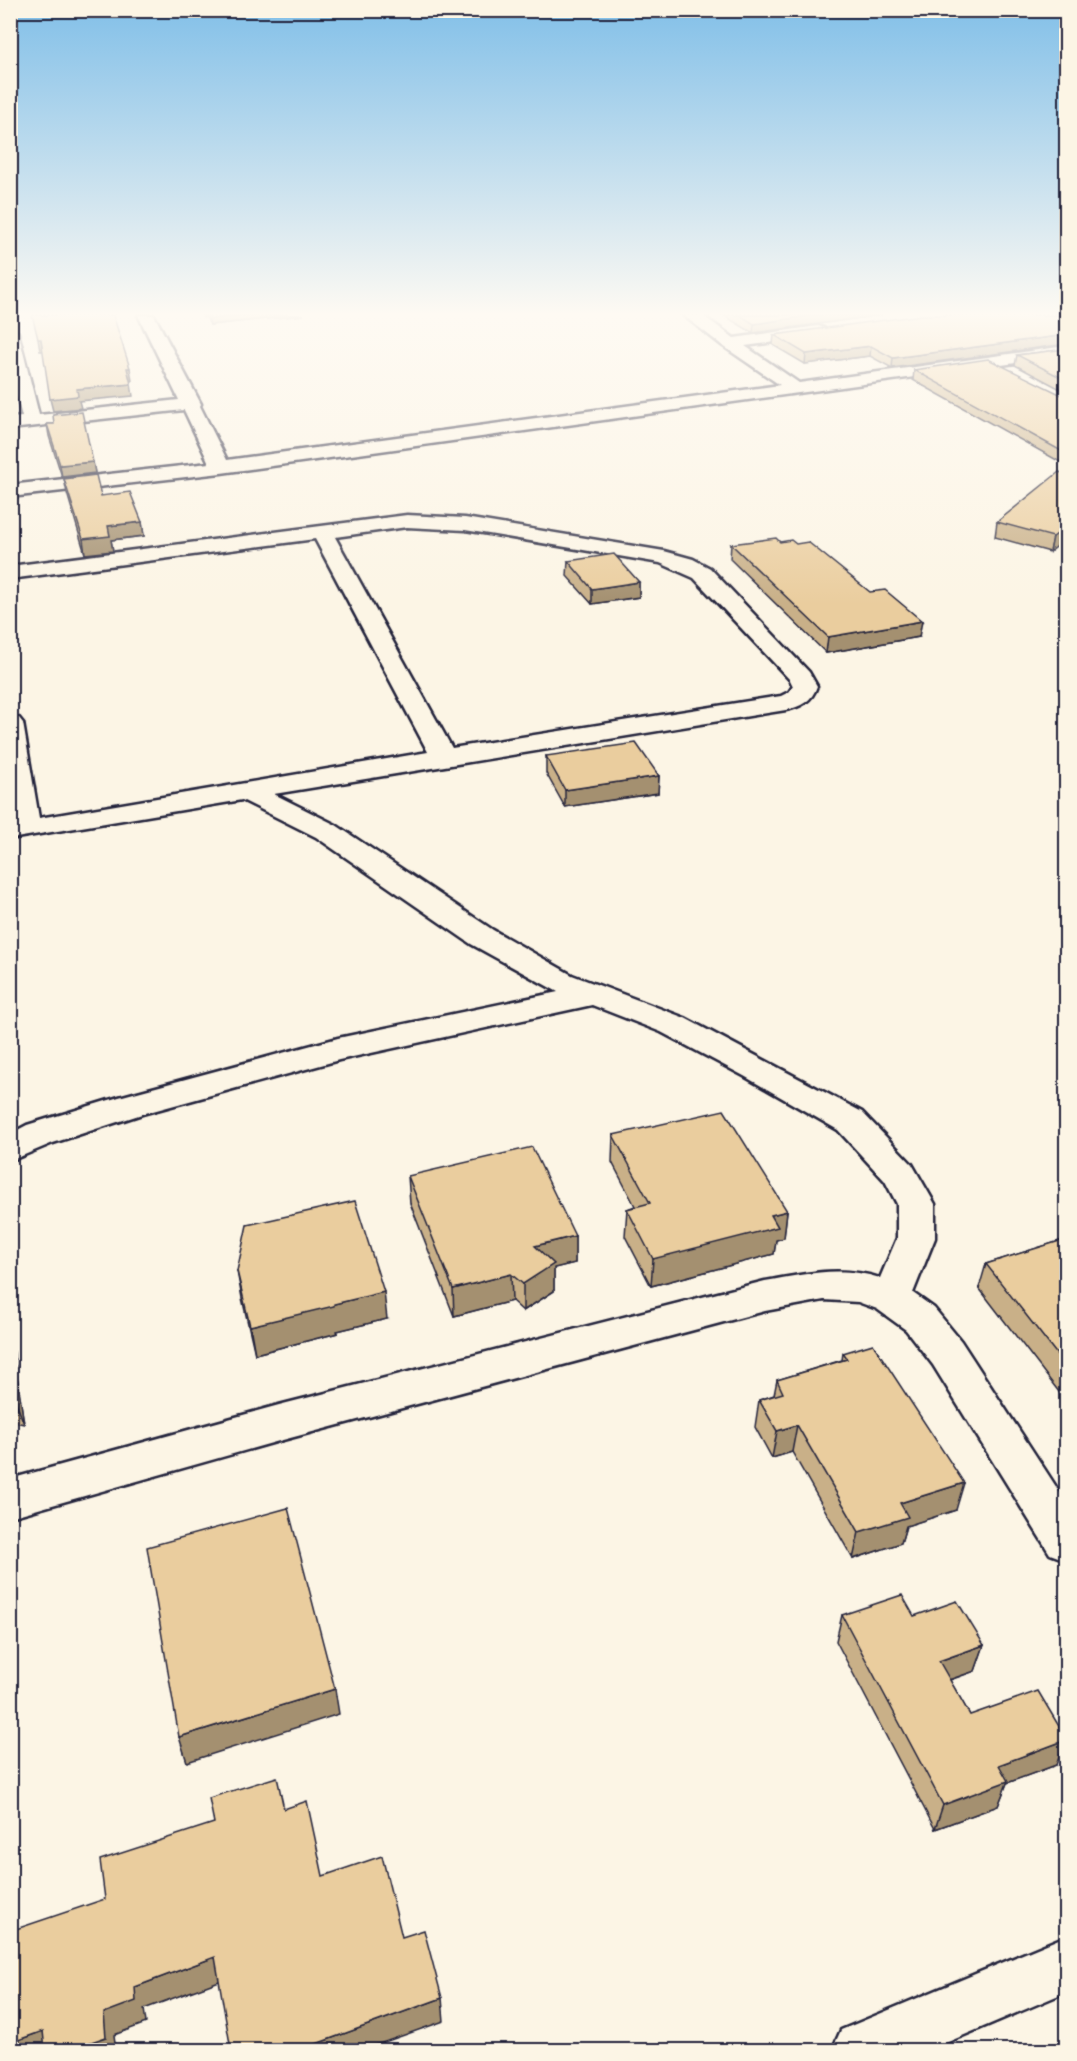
<svg xmlns="http://www.w3.org/2000/svg" width="1077" height="2061" viewBox="0 0 1077 2061" font-family="Pangolin,sans-serif">
<style>
.lines{fill:none;stroke-linecap:round;stroke-linejoin:round}
.street-casing{stroke:#22223b;stroke-width:5}
.street{fill:#fcf5e5;fill-rule:evenodd}
.wall{fill:#c9b088;stroke:#22223b;stroke-width:1.5}
.shaded-wall{fill:#a4906f;stroke:#22223b;stroke-width:1.5}
.building{fill:#eacd9e;stroke:#22223b;stroke-width:1.5}
</style>
<rect width="100%" height="100%" fill="#fcf5e5"/>
<filter id="ink" filterUnits="userSpaceOnUse"><feTurbulence type="fractalNoise" baseFrequency=".0167" numOctaves="2"/><feDisplacementMap in="SourceGraphic" scale="12" xChannelSelector="R" yChannelSelector="G"/><feConvolveMatrix kernelMatrix="1 2 1 2 8 2 1 2 1" color-interpolation-filters="sRGB"/></filter>
<g filter="url(#ink)">
<g class="lines">
<!-- street casing -->
<g class="street-casing">
<g id="street">
<polygon points="138,315 154,315 201,404 200,406 227,460 780,385 723,346 683,315 702,315 734,338 818,326 824,328 826,331 818,336 745,346 799,383 1066,346 1066,356 221,473 10,497 10,485 209,463 184,410 10,429 10,418 22,417 10,368 10,327 18,332 39,415 179,400"/>
<path d="M 407,515 L 465,518 L 664,551 L 693,559 L 710,568 L 809,672 L 817,686 C 812,701 801,707 786,710 L 274,794 L 336,825 L 493,930 L 572,975 L 685,1018 L 862,1112 L 912,1164 L 935,1204 L 935,1238 L 913,1293 L 934,1308 L 961,1341 L 1066,1502 L 1066,1560 L 1050,1554 L 933,1365 L 906,1330 L 877,1309 L 858,1302 L 824,1300 L 765,1311 L 279,1441 L 10,1517 L 10,1479 L 279,1405 L 765,1281 C 804,1274 841,1265 880,1278 L 897,1238 L 897,1204 L 885,1181 L 838,1130 L 744,1076 L 661,1032 L 592,1005 L 339,1060 L 142,1114 L 53,1143 L 10,1161 L 10,1134 L 27,1125 L 119,1097 L 338,1038 L 558,992 L 471,944 L 316,837 L 242,800 L 10,839 L 10,715 L 19,718 L 23,723 L 39,818 L 428,752 L 315,539 L 10,579 L 10,566 ZM 407,527 L 465,530 L 660,563 L 694,578 L 790,680 L 793,686 L 789,692 L 781,696 L 452,748 L 335,537 Z"/>
<polygon points="1066,1936 1066,1992 929,2050 832,2050 841,2030"/>
</g>
</g>
<!-- street -->
<use href="#street" class="street"/>
</g>
<!-- wall -->
<g class="wall">
<polygon points="202,315 304,315 210,325 206,317 203,318"/>
<polygon points="723,315 882,315 753,333"/>
<polygon points="1066,315 1066,344 892,368 870,356 805,364 773,345 774,335"/>
<polygon points="1066,349 1066,392 1015,365 1017,355"/>
<polygon points="914,370 1066,397 1066,463 1062,463 913,380"/>
<polygon points="47,424 54,424 93,462 95,473 62,477 49,436"/>
<polygon points="1066,474 1050,552 995,537 997,522"/>
<polygon points="64,479 101,496 142,522 144,536 111,540 113,551 85,554 67,493"/>
<polygon points="780,542 919,637 826,653 730,559 731,544"/>
<polygon points="568,561 639,582 639,597 592,604 567,576"/>
<polygon points="546,756 659,776 658,793 565,807 546,773"/>
<polygon points="613,1135 787,1211 784,1238 776,1240 774,1254 651,1286 625,1236 627,1209 635,1206 612,1162"/>
<polygon points="408,1176 575,1236 575,1263 554,1268 554,1291 523,1311 512,1301 454,1316 410,1203"/>
<polygon points="1066,1239 1066,1401 979,1288 986,1264"/>
<polygon points="237,1271 387,1319 337,1331 338,1333 255,1354 242,1298"/>
<polygon points="10,1328 24,1424 10,1421"/>
<polygon points="843,1353 956,1510 906,1526 901,1543 853,1559 792,1452 772,1458 755,1427 759,1400 774,1395 777,1380 842,1360"/>
<polygon points="842,1615 914,1616 984,1645 975,1671 950,1680 970,1715 1056,1765 1007,1783 998,1806 935,1829 836,1641"/>
</g>
<!-- shaded-wall -->
<g class="shaded-wall">
<polygon points="242,315 304,315 210,325 209,319"/>
<polygon points="815,315 882,315 753,333 754,324"/>
<polygon points="1066,335 1066,344 892,368 893,358"/>
<polygon points="38,339 41,339 43,351 40,351"/>
<polygon points="871,346 870,356 805,364 806,354"/>
<polygon points="127,368 130,368 132,381 129,381"/>
<polygon points="131,384 133,396 79,401 81,408 53,411 50,399 77,389"/>
<polygon points="1066,452 1066,463 1062,463 1065,453"/>
<polygon points="93,462 95,473 62,477 60,465"/>
<polygon points="142,522 144,536 111,540 113,551 85,554 83,539 108,526"/>
<polygon points="1066,527 1066,539 1050,552 1053,537"/>
<polygon points="639,582 639,597 592,604 592,589"/>
<polygon points="922,621 919,637 826,653 828,637"/>
<polygon points="659,776 658,793 565,807 565,790"/>
<polygon points="787,1211 784,1238 776,1240 774,1254 651,1286 653,1259 771,1215"/>
<polygon points="575,1236 575,1263 554,1268 554,1291 523,1311 523,1284 535,1246"/>
<polygon points="511,1274 512,1301 454,1316 453,1289"/>
<polygon points="384,1292 387,1319 337,1331 338,1333 255,1354 250,1326 334,1304"/>
<polygon points="10,1328 24,1424 14,1397 10,1367"/>
<polygon points="797,1425 792,1452 772,1458 777,1431"/>
<polygon points="964,1483 956,1510 906,1526 901,1543 853,1559 859,1532 900,1503"/>
<polygon points="984,1645 975,1671 931,1686 939,1661"/>
<polygon points="335,1689 339,1714 187,1762 179,1737"/>
<polygon points="1066,1740 1056,1765 1007,1783 998,1806 935,1829 943,1805 999,1765"/>
<polygon points="215,1957 222,1980 144,2009 146,2023 114,2035 116,2050 68,2050 104,2013 135,1987"/>
<polygon points="442,1998 444,2021 362,2050 306,2050 305,2048"/>
<polygon points="43,2031 54,2050 10,2050 10,2043"/>
</g>
<!-- building -->
<g class="building">
<polygon points="32,315 113,315 130,368 127,368 131,384 77,389 78,396 50,399 41,339 38,339"/>
<polygon points="208,315 242,315 209,319"/>
<polygon points="740,315 815,315 754,324"/>
<polygon points="922,315 1066,315 1066,335 893,358 871,346 806,354 774,335"/>
<polygon points="1066,349 1066,380 1017,355"/>
<polygon points="988,359 1066,397 1066,452 1065,453 914,370"/>
<polygon points="82,412 93,462 60,465 47,424 54,424 53,415"/>
<polygon points="1059,472 1066,474 1066,527 1053,537 997,522"/>
<polygon points="96,475 101,496 130,492 142,522 108,526 110,536 83,539 64,479"/>
<polygon points="776,538 780,542 791,540 796,544 808,542 870,592 885,590 922,621 828,637 731,544"/>
<polygon points="614,554 639,582 592,589 568,561"/>
<polygon points="636,743 659,776 565,790 546,756"/>
<polygon points="724,1110 787,1211 771,1215 778,1227 653,1259 627,1209 650,1203 613,1135"/>
<polygon points="532,1147 575,1236 535,1246 554,1264 523,1284 511,1274 453,1289 408,1176"/>
<polygon points="355,1201 384,1292 334,1304 334,1306 250,1326 237,1271 247,1225"/>
<polygon points="1066,1239 1066,1366 986,1264"/>
<polygon points="873,1344 964,1483 900,1503 908,1517 859,1532 797,1425 777,1431 759,1400 783,1393 777,1380 847,1359 843,1353"/>
<polygon points="10,1367 14,1397 10,1396"/>
<polygon points="288,1508 335,1689 179,1737 147,1547"/>
<polygon points="902,1595 914,1616 957,1601 984,1645 939,1661 970,1715 1038,1691 1066,1738 1066,1740 999,1765 1008,1781 943,1805 842,1615"/>
<polygon points="277,1777 284,1809 307,1801 323,1876 382,1856 402,1937 424,1930 442,1998 305,2048 306,2050 231,2050 215,1957 135,1987 136,2001 104,2013 106,2037 68,2050 45,2050 43,2031 10,2043 10,1931 105,1899 100,1860 214,1823 209,1798"/>
</g>
</g>
<!-- sky -->
<linearGradient id="sky" x2="0" y2="1"><stop stop-color="#81bfe8"/><stop offset="0.52" stop-color="#fefaf3"/><stop offset="1" stop-color="#fefaf3" stop-opacity="0"/></linearGradient>
<rect width="1077" height="604" fill="url(#sky)"/>
<!-- margin -->
<rect width="1077" height="2061" fill="none" stroke="#fcf5e5" stroke-width="36"/>
<rect x="18" y="18" width="1041" height="2025" fill="none" stroke="#22223b" stroke-width="2" filter="url(#ink)"/>
</svg>
